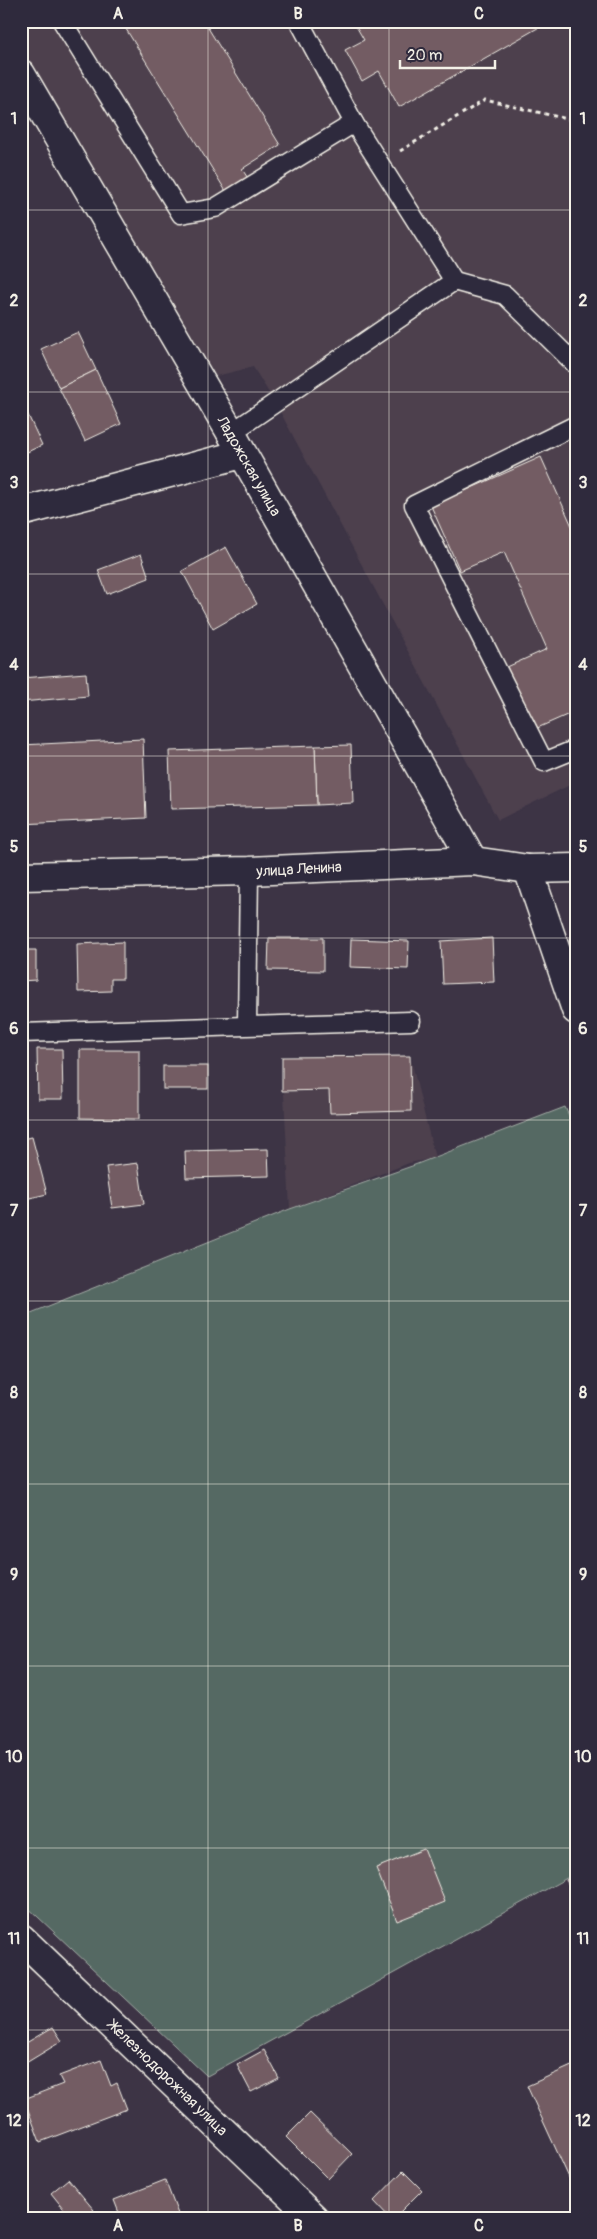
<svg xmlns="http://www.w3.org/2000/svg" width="597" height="2239" viewBox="0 0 597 2239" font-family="Pangolin,sans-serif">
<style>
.built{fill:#4d404e}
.green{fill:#556964;stroke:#a4ada6}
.building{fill:#735c63;stroke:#f4f1e8}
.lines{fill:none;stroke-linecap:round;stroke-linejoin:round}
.service-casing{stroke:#f4f1e8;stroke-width:21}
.minor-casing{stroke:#f4f1e8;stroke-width:31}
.tertiary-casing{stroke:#f4f1e8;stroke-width:31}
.path{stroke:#f4f1e8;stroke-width:3;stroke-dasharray:4 4;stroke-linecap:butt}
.service{stroke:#2f2a3d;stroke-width:18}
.minor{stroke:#2f2a3d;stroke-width:28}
.tertiary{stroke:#2f2a3d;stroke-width:28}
.grid{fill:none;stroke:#f4f1e8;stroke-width:1;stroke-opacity:0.55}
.labels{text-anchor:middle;stroke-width:4;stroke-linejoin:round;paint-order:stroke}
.street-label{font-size:15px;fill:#f4f1e8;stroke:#2f2a3d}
.neatline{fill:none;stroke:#f4f1e8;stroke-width:2}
.grid-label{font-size:16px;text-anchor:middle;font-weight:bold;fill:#f4f1e8}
</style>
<rect width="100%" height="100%" fill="#3d3445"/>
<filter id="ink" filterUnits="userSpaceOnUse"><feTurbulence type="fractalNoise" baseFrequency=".02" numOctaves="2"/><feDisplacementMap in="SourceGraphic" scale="10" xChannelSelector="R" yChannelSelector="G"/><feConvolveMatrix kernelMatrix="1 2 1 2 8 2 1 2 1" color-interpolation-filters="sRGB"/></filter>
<g filter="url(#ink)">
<!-- built -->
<g class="built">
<polygon points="21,21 576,21 576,782 498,820 276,404 253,367 216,376 21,47"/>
<polygon points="410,1056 435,1158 409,1163 290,1209 282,1057"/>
</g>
<!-- green -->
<polygon class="green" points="565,1107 576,1131 576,1873 207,2076 21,1901 21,1317 290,1209 412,1166"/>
<!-- building -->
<g class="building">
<polygon points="121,21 209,21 205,23 280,145 242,169 249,180 227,193"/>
<polygon points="353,21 550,21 399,107 379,71 362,81 345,50 364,40"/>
<polygon points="78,332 96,370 59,388 41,349"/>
<polygon points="96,370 121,424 85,441 59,388"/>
<polygon points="21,400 42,445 21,455"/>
<polygon points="541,457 576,535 576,711 535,729 507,667 547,649 504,552 460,571 431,506"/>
<polygon points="226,547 257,604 213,629 182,571"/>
<polygon points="141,554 149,578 107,594 98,570"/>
<polygon points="86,673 88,696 21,702 21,678"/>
<polygon points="143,739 146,818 21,824 21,745"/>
<polygon points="351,745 353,803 317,805 315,746"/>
<polygon points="315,746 317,805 171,809 169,751"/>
<polygon points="269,938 323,938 323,971 268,970"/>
<polygon points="492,938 494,982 443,984 441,941"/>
<polygon points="351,939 409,941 408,969 350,967"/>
<polygon points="123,942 123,979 111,979 111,991 78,992 77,944"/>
<polygon points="21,950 36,950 36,980 21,981"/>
<polygon points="37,1049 62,1049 63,1099 38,1099"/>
<polygon points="80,1050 139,1050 139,1119 80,1118"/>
<polygon points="410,1056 411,1111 330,1113 329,1090 282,1091 282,1057"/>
<rect x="163" y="1066" width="45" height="23"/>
<polygon points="32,1137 47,1194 21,1200 21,1139"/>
<polygon points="268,1149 269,1176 186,1178 185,1151"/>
<polygon points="138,1163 144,1204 112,1208 106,1167"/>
<polygon points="424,1849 445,1902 397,1921 376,1868"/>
<polygon points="576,1874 576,1898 566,1880"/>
<polygon points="53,2027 62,2041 21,2066 21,2046"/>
<polygon points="264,2050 279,2078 251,2092 237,2065"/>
<polygon points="101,2060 111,2086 117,2083 127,2109 40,2142 24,2099 63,2084 59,2076"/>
<polygon points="576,2064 576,2193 527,2086"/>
<polygon points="310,2113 352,2154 328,2179 286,2137"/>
<polygon points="403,2171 422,2190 394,2218 390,2218 374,2201"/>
<polygon points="68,2179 94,2210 84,2218 71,2218 51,2193"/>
<polygon points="165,2180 178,2214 167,2218 121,2218 114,2200"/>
</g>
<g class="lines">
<!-- service casing -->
<g class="service-casing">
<g id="service">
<polyline points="62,21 181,214 215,208 354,123"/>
<polyline points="299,21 354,123 454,281"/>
<polyline points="576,425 414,505 544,762 576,749"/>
<polyline points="231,433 454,281 505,295 576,365"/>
<polyline points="247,1025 249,871"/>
<polyline points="21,1033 411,1021"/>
</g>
</g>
<!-- minor casing -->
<g class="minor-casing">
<g id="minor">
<polyline points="21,74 231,433"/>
<polyline points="21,512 242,454"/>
<polyline points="21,1938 314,2218"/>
</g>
</g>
<!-- tertiary casing -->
<g class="tertiary-casing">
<g id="tertiary">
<polyline points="231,433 473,861"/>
<polyline points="528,869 576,1010"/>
<polyline points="21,876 249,871 473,861 528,869 576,868"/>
</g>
</g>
<!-- path -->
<polyline class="path" points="400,151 485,100 576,121"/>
<!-- service -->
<use href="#service" class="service"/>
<!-- minor -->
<use href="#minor" class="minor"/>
<!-- tertiary -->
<use href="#tertiary" class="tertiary"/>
</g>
</g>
<!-- grid -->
<path class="grid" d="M 208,21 L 208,2218M 389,21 L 389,2218M 21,210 L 576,210M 21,392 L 576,392M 21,574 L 576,574M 21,756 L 576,756M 21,938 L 576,938M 21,1120 L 576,1120M 21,1301 L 576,1301M 21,1484 L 576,1484M 21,1666 L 576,1666M 21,1848 L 576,1848M 21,2030 L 576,2030"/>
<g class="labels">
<!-- street labels -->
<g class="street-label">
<text transform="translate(249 466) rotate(60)" y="5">Ладожская улица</text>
<text transform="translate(299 869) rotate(-3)" y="5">улица Ленина</text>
<text transform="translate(168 2078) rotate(44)" y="5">Железнодорожная улица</text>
</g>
</g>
<!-- margin -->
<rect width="597" height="2239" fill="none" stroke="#2f2a3d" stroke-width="55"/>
<!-- scale -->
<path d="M400 60v8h95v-8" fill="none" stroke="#f4f1e8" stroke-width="2.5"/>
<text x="407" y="60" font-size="15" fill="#f4f1e8" stroke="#2f2a3d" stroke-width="4" paint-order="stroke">20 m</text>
<rect x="28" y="28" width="542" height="2184" class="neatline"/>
<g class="grid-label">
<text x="118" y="19">A</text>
<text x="298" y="19">B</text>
<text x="479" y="19">C</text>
<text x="14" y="124">1</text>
<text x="583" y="124">1</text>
<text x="14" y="306">2</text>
<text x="583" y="306">2</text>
<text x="14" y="488">3</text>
<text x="583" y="488">3</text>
<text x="14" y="670">4</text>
<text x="583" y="670">4</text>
<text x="14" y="852">5</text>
<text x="583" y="852">5</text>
<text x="14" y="1034">6</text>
<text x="583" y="1034">6</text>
<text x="14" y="1216">7</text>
<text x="583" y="1216">7</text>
<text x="14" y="1398">8</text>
<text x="583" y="1398">8</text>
<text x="14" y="1580">9</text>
<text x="583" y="1580">9</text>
<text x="14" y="1762">10</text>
<text x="583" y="1762">10</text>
<text x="14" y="1944">11</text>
<text x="583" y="1944">11</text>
<text x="14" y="2126">12</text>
<text x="583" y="2126">12</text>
<text x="118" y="2231">A</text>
<text x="298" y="2231">B</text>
<text x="479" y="2231">C</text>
</g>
</svg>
